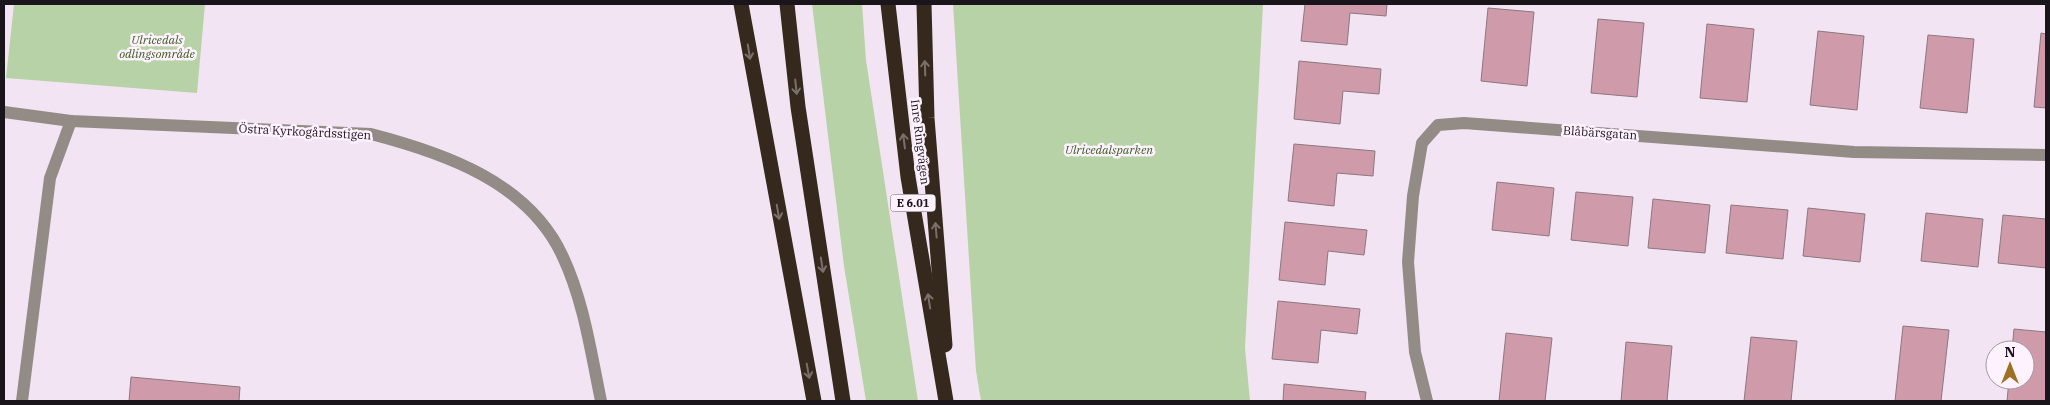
<svg xmlns="http://www.w3.org/2000/svg" width="2050" height="405" viewBox="0 0 2050 405" font-family="'IBM Plex Serif',serif">
<style>
.green{fill:#b8d2a7}
.building{fill:#cf9aaa;stroke:#8c787e}
.lines{fill:none;stroke-linecap:round;stroke-linejoin:round}
.lane{stroke:#938c86;stroke-width:12}
.street{stroke:#938c86;stroke-width:12}
.highway{stroke:#35291d;stroke-width:15}
.oneway{stroke:#7b6f6c}
.labels{text-anchor:middle;stroke-width:5;stroke-linejoin:round;paint-order:stroke}
.shield{fill:#fef2ff;stroke:#5e575f;stroke-width:1}
.shield-label{font-size:11px;font-weight:bold;fill:#1a151b}
.park-label{font-size:12px;font-style:italic;fill:#3b5d20;stroke:#fef2ff}
.street-label{font-size:12px;fill:#1a151b;stroke:#fef2ff}
</style>
<rect width="100%" height="100%" fill="#f3e4f4"/>
<!-- green -->
<g class="green">
<polygon points="14,4 205,4 197,93 6,78"/>
<polygon points="812,4 862,4 866,60 918,401 866,401 844,266"/>
<polygon points="953,4 1263,4 1245,348 1250,401 981,401 976,371"/>
</g>
<!-- building -->
<g class="building">
<polygon points="1305,4 1387,4 1386,16 1350,13 1347,45 1301,41"/>
<polygon points="1488,8 1534,12 1527,86 1481,81"/>
<polygon points="1598,19 1644,23 1637,97 1591,93"/>
<polygon points="1707,24 1754,29 1747,102 1700,98"/>
<polygon points="1818,31 1864,36 1857,110 1810,105"/>
<polygon points="2041,33 2046,34 2046,108 2034,107"/>
<polygon points="1928,35 1974,39 1967,113 1920,108"/>
<polygon points="1299,61 1381,69 1379,94 1343,91 1340,124 1294,119"/>
<polygon points="1294,144 1375,151 1373,176 1337,173 1334,206 1288,201"/>
<polygon points="1497,182 1554,188 1549,236 1492,230"/>
<polygon points="1576,192 1633,197 1628,246 1571,240"/>
<polygon points="1653,199 1710,205 1705,253 1648,248"/>
<polygon points="1731,205 1788,210 1783,259 1726,253"/>
<polygon points="1808,208 1865,214 1860,262 1803,256"/>
<polygon points="1926,213 1983,219 1978,267 1921,261"/>
<polygon points="2003,215 2046,219 2046,268 1998,263"/>
<polygon points="1285,222 1367,230 1364,255 1328,251 1325,285 1279,280"/>
<polygon points="1278,301 1360,309 1357,334 1321,330 1318,363 1272,359"/>
<polygon points="1903,326 1949,330 1941,401 1895,401"/>
<polygon points="2014,329 2046,332 2046,401 2007,401 2009,380 2025,380 2025,350 2012,350"/>
<polygon points="1506,333 1552,338 1545,401 1499,401"/>
<polygon points="1751,337 1797,341 1791,401 1744,401"/>
<polygon points="1626,342 1672,346 1667,401 1621,401"/>
<polygon points="131,377 240,387 239,401 129,401"/>
<polygon points="1284,384 1366,392 1365,401 1283,401"/>
</g>
<g class="lines">
<!-- lane -->
<g class="lane">
<path d="M 4,112 L 71,121 L 371,134 C 444,153 529,182 563,257 C 584,302 591,353 601,401"/>
<polyline points="22,401 50,178 71,121"/>
</g>
<!-- street -->
<polyline class="street" points="1427,401 1415,352 1408,262 1413,196 1422,143 1438,125 1464,123 1854,152 2046,155"/>
<!-- highway -->
<g class="highway">
<polyline points="741,4 814,401"/>
<polyline points="787,4 798,107 843,401"/>
<polyline points="888,4 908,177 946,401"/>
<polyline points="924,4 927,118 945,345"/>
</g>
</g>
<!-- one-way arrows -->
<defs><path id="oneway-shaft" d="M-6 0H5M1.5-3L5.5 0L1.5 3" fill="none" stroke-width="1.6" stroke-linecap="round" stroke-linejoin="round" transform="scale(1.25)"/></defs>
<g class="oneway">
<use href="#oneway-shaft" transform="translate(749 52) rotate(81)"/>
<use href="#oneway-shaft" transform="translate(925 68) rotate(-92)"/>
<use href="#oneway-shaft" transform="translate(796 87) rotate(84)"/>
<use href="#oneway-shaft" transform="translate(904 141) rotate(-97)"/>
<use href="#oneway-shaft" transform="translate(778 212) rotate(80)"/>
<use href="#oneway-shaft" transform="translate(936 230) rotate(-95)"/>
<use href="#oneway-shaft" transform="translate(822 265) rotate(81)"/>
<use href="#oneway-shaft" transform="translate(929 301) rotate(-99)"/>
<use href="#oneway-shaft" transform="translate(808 371) rotate(80)"/>
</g>
<g class="labels">
<!-- shield labels -->
<rect class="shield" x="890.5" y="194.5" width="45" height="17" rx="4"/>
<g class="shield-label">
<text x="913" y="207">E 6.01</text>
</g>
<!-- park labels -->
<g class="park-label">
<text x="157" y="44">Ulricedals<tspan x="157" dy="14">odlingsområde</tspan></text>
<text x="1109" y="154">Ulricedalsparken</text>
</g>
<!-- street labels -->
<g class="street-label">
<text transform="translate(305 132) rotate(3)" y="4">Östra Kyrkogårdsstigen</text>
<text transform="translate(1600 133) rotate(4)" y="4">Blåbärsgatan</text>
<text transform="translate(920 142) rotate(83)" y="4">Inre Ringvägen</text>
</g>
</g>
<!-- border -->
<rect width="2050" height="405" fill="none" stroke="#1a151b" stroke-width="10"/>
<!-- north arrow -->
<g transform="translate(2010 365)"><circle r="24" fill="#fef2ff" stroke="#a39aa4"/>
<path d="M0-4L9 19L0 12L-9 19Z" fill="#9e7021"/>
<text y="-8" font-size="14" font-weight="bold" text-anchor="middle" fill="#1a151b">N</text>
</g>
</svg>
